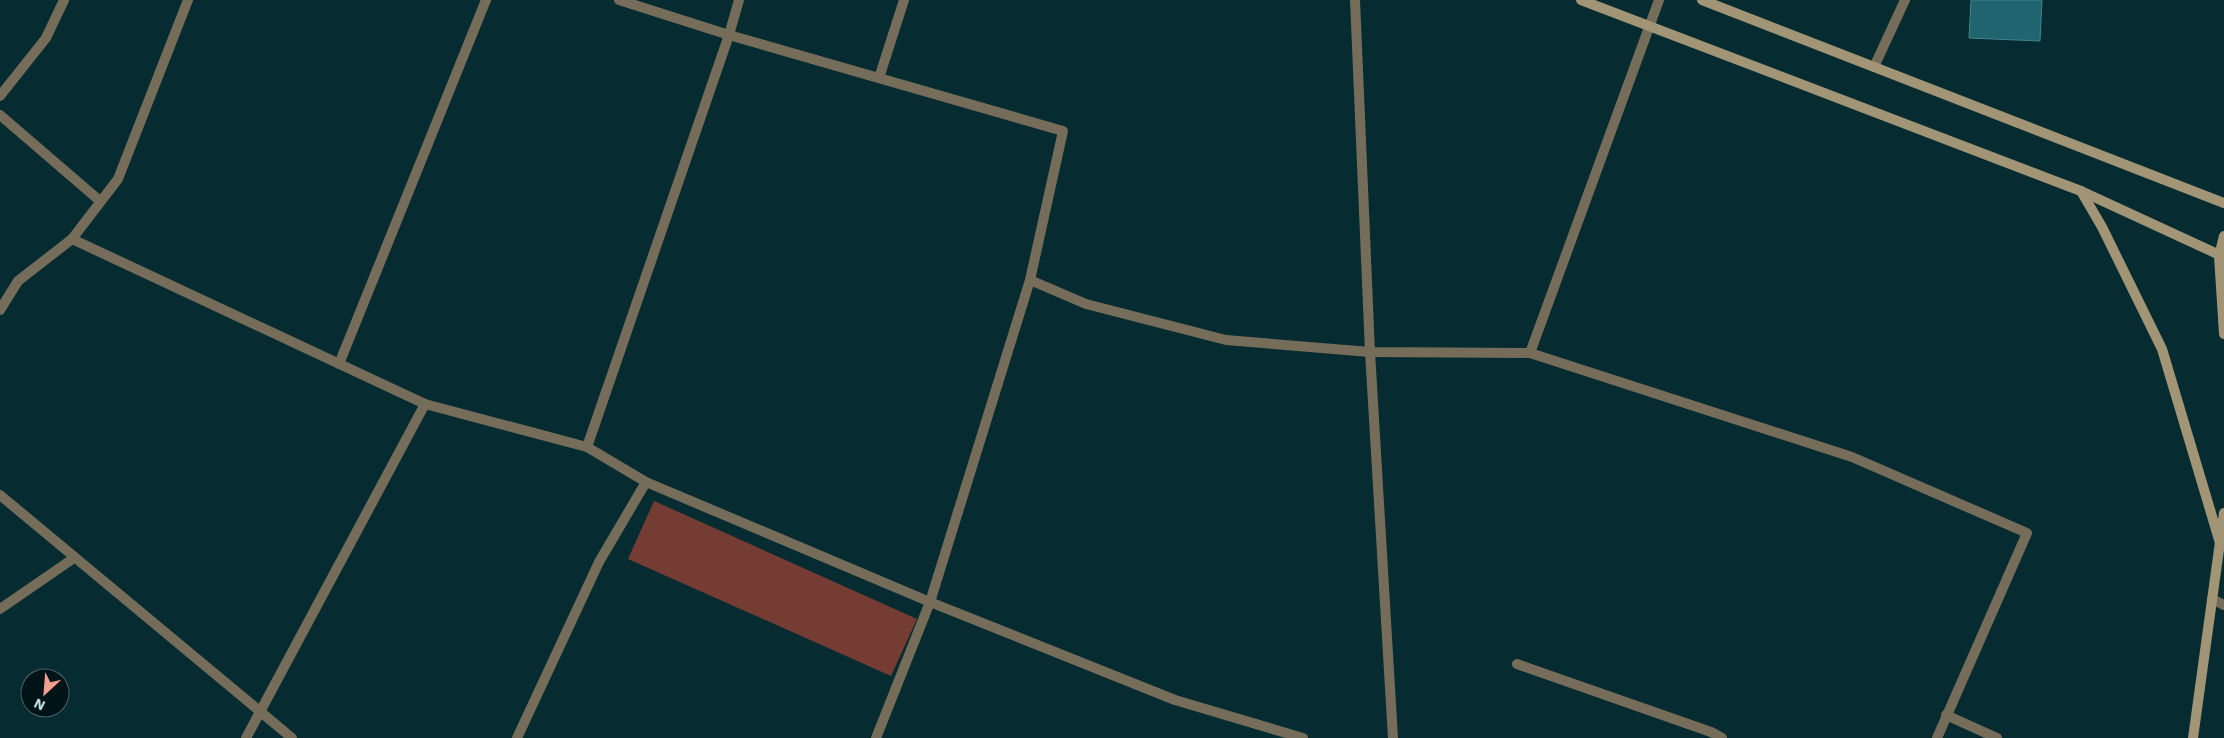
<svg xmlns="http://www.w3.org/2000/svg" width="2224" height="738" viewBox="0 0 2224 738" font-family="'Work Sans',sans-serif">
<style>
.green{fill:#753c34}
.building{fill:#1f646e;stroke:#43858f}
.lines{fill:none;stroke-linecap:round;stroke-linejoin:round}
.lane{stroke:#756d59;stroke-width:10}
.street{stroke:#756d59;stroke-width:10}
.secondary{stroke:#a29576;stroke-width:10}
</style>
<rect width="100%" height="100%" fill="#062c31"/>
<!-- green -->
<polygon class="green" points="654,501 917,619 891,676 628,559"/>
<!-- building -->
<polygon class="building" points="1971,0 2042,0 2040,41 1969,38"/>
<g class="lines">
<!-- lane -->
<polyline class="lane" points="1517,664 1711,732 1722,738"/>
<!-- street -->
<g class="street">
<polyline points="619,0 729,35 1063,131 1030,280 930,602 876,738"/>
<polyline points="1355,0 1370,352 1393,738"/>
<polyline points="1874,67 1905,0"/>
<polyline points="879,78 904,0"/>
<polyline points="0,96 46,38 64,0"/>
<polyline points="0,115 100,201"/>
<polyline points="72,239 425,404 587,447 646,482 930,602 1175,700 1303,738"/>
<polyline points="1030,280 1086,304 1226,340 1370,352 1530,353 1852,457 2027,533 1937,738"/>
<polyline points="0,310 18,281 72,239 118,179 188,0"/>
<polyline points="1530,353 1659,0"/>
<polyline points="339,364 486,0"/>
<polyline points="587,447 729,35 739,0"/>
<polyline points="0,495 292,738"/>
<polyline points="2212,599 2224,605"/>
<polyline points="0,609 74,558"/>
<polyline points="1946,715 1997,738"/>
<polyline points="246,738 425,404"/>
<polyline points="517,738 599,562 646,482"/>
</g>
<!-- secondary -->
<g class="secondary">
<polyline points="1581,0 2081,191 2224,257"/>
<polyline points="1702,0 2224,203"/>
<polyline points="2081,191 2102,227 2162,349 2220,543"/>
<polyline points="2224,236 2219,256 2224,334"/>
<polyline points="2193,738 2224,513"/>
</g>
</g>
<!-- north arrow -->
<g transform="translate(45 693) rotate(206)"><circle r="24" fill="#001317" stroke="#4c6469"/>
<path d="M0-4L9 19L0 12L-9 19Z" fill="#f59d90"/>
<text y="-8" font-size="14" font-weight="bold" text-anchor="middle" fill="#bedde3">N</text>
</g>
</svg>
